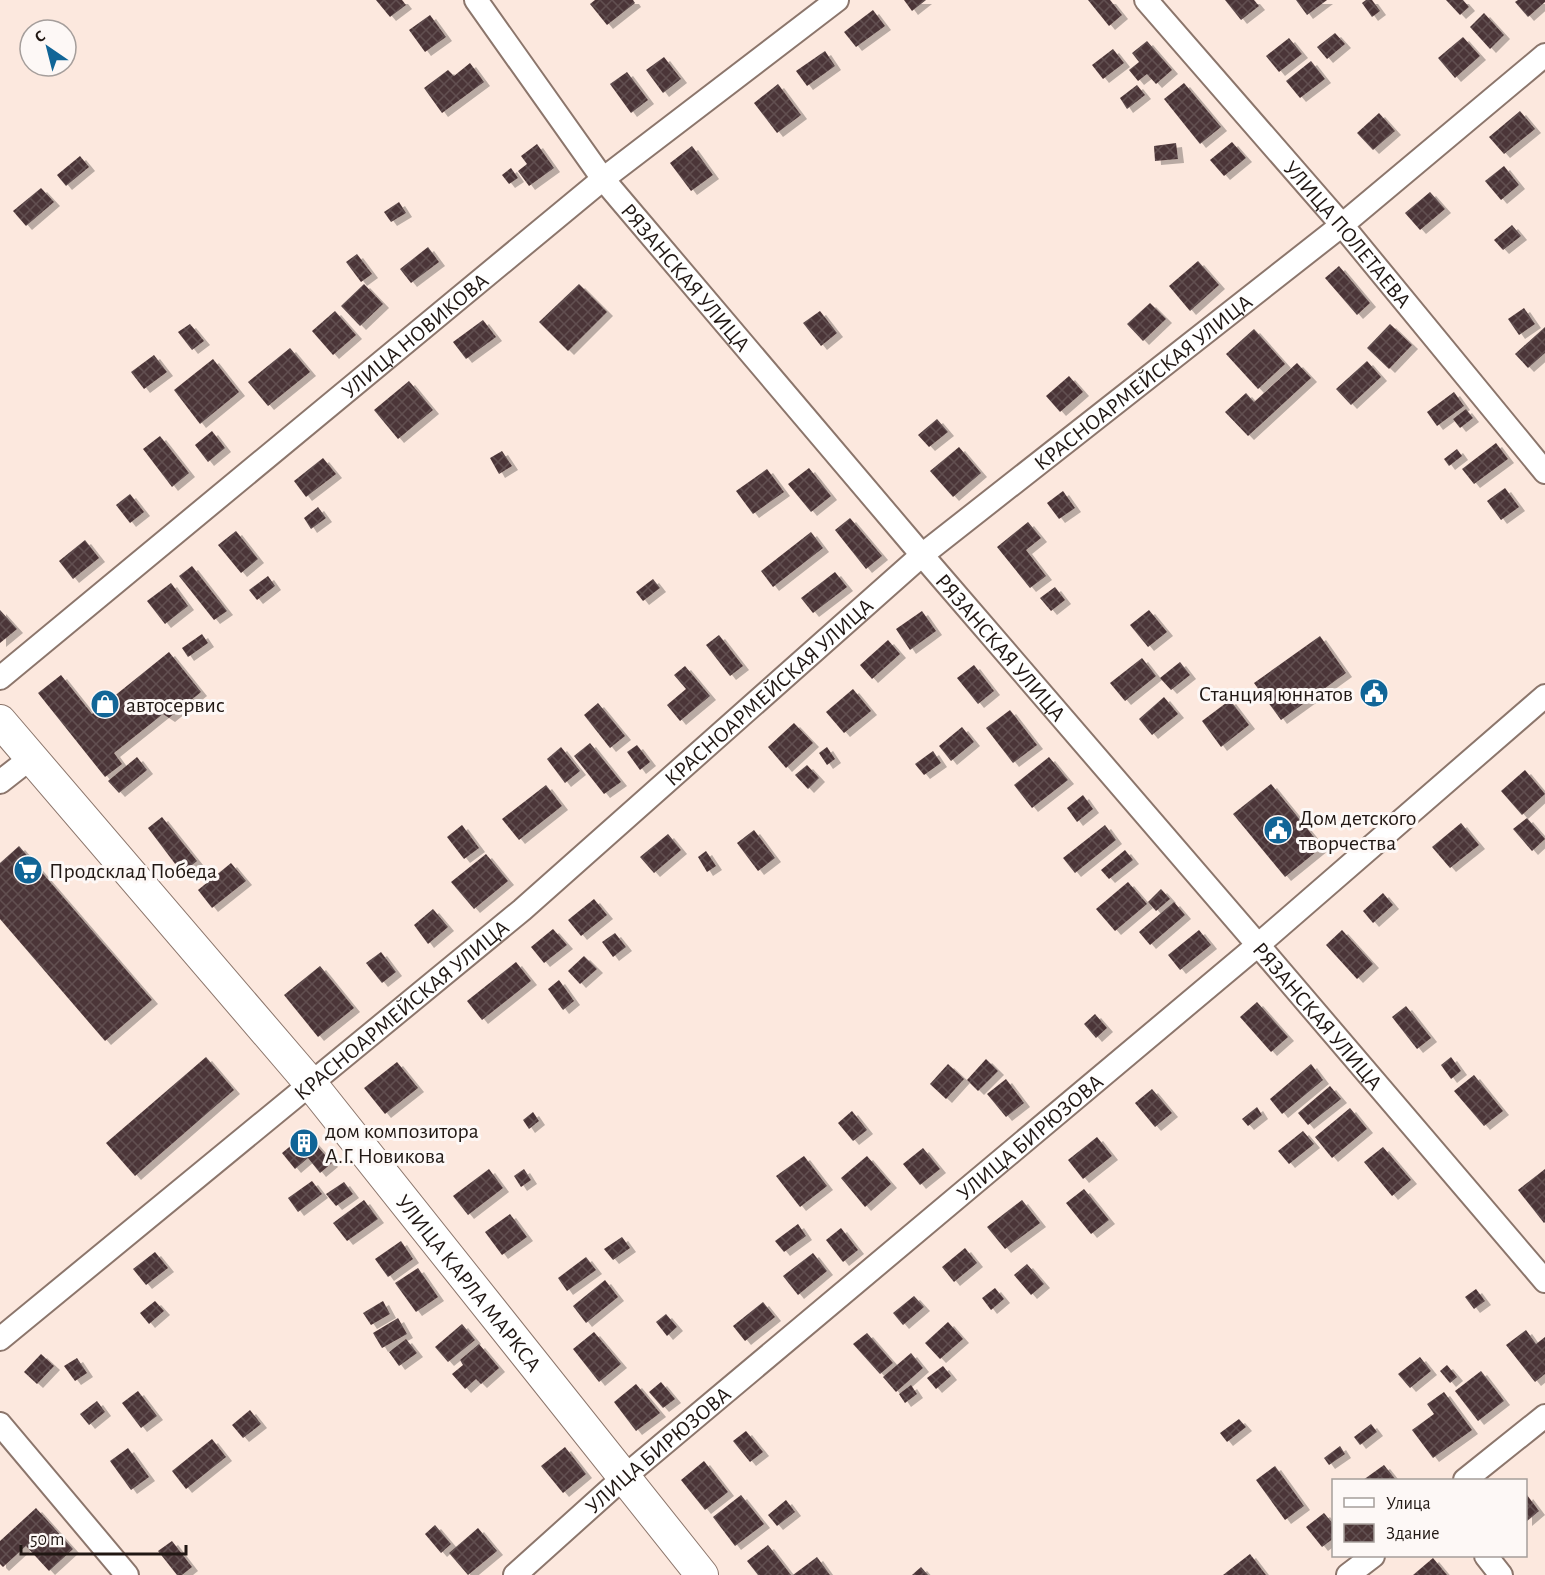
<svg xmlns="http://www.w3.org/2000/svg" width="1545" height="1575" viewBox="0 0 1545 1575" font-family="'Alegreya Sans',sans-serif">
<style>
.building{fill:url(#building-cross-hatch);filter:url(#shadow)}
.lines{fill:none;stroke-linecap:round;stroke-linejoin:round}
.street-casing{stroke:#8c766c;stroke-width:26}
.secondary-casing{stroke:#8c766c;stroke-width:34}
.street{stroke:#fff;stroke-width:22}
.secondary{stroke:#fff;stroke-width:32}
.labels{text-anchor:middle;stroke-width:6;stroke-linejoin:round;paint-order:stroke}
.street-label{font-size:22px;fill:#201713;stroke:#fdf8f6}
.poi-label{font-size:22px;fill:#201713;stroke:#fdf8f6;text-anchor:start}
</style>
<defs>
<pattern id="building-cross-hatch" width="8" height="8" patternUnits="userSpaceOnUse" patternTransform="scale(1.5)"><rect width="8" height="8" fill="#4c3637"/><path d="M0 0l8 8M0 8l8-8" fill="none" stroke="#625051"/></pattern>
<filter id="shadow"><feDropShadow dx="6" dy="4" stdDeviation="0" flood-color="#0004"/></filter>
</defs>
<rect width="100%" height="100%" fill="#fce8de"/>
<!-- building -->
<g class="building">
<polygon points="376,0 402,0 406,5 390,17"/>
<polygon points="595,0 633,0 635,3 607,25 590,4"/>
<polygon points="904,0 926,0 912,11"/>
<polygon points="1088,0 1110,0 1122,15 1109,26"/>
<polygon points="1225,0 1254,0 1259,6 1241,20"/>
<polygon points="1296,0 1327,0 1307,15"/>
<polygon points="1366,0 1372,0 1380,11 1372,17 1362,3"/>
<polygon points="1446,0 1463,0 1469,7 1460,15"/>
<polygon points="1518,0 1545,0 1545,2 1528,17 1515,2"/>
<polygon points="873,10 885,26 856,47 844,32"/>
<polygon points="1484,13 1504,35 1490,49 1470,27"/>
<polygon points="430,15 446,37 425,52 409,30"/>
<polygon points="1335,33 1345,44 1327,59 1317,47"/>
<polygon points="1463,37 1480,56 1455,78 1438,58"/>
<polygon points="1289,38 1302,54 1279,72 1266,56"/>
<polygon points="1147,41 1172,70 1156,84 1147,74 1138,81 1129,70 1139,62 1132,53"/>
<polygon points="1113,49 1124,63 1103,79 1092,65"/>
<polygon points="825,51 835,66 807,86 796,71"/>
<polygon points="664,57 681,79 663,93 646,70"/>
<polygon points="1311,61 1325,79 1300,98 1286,81"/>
<polygon points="470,63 484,82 442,113 424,88 448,70 454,76"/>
<polygon points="627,72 648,100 631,113 610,84"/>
<polygon points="1184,83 1221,127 1200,144 1164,99"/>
<polygon points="778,84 801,115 777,133 754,103"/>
<polygon points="1137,85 1145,95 1127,109 1120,98"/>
<polygon points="1520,111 1535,129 1504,154 1489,137"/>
<polygon points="1379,113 1395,131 1373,150 1357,133"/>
<polygon points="1232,142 1246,158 1224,176 1210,160"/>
<polygon points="1176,143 1178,159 1155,161 1154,146"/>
<polygon points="537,144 554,168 529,186 518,171 527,164 521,156"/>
<polygon points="692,146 713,175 691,191 670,163"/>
<polygon points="80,156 89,167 66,186 57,175"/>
<polygon points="1504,166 1519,185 1501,200 1485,181"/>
<polygon points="511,168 518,178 509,184 502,175"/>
<polygon points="41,188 54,202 26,226 13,211"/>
<polygon points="1430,192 1445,209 1420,230 1405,213"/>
<polygon points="399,202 406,213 391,222 384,212"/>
<polygon points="1512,225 1521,236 1503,250 1494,240"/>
<polygon points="428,247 439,262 411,283 400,269"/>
<polygon points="357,254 372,274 361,282 346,262"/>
<polygon points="1198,261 1219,285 1190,311 1169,286"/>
<polygon points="1339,266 1370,303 1357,315 1325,278"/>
<polygon points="364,284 383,304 360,326 341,306"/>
<polygon points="579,284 607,312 568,351 539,322"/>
<polygon points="1150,303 1166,319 1143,341 1127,324"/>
<polygon points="1524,308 1535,324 1519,335 1508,319"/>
<polygon points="335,311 356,335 333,355 312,331"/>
<polygon points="820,311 837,333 821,346 803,323"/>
<polygon points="483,320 496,337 466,359 453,342"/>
<polygon points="190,324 204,341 192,350 178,332"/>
<polygon points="1390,324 1412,345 1389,369 1367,348"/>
<polygon points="1545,327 1545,353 1528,368 1515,354"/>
<polygon points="1254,329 1285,364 1258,389 1226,354"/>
<polygon points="290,348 310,372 268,406 248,382"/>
<polygon points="154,355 167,372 144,389 131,372"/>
<polygon points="213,359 239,392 200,424 174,390"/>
<polygon points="1367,361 1381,377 1351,405 1336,389"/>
<polygon points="1297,363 1311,378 1248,436 1225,412 1246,393 1254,402"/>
<polygon points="1069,376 1083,392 1060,412 1046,396"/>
<polygon points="409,381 433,410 398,439 374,410"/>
<polygon points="1454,392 1464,406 1437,426 1427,412"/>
<polygon points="1466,409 1473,418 1460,428 1453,419"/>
<polygon points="937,419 948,432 929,447 918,435"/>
<polygon points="212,431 225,448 208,462 195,445"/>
<polygon points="160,436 189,473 172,487 143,449"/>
<polygon points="1496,443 1508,459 1474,484 1462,469"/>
<polygon points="959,447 981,473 953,497 930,471"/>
<polygon points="1457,449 1462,456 1449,466 1444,459"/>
<polygon points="502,451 512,466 499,474 490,458"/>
<polygon points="323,458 336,474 306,497 294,481"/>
<polygon points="809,468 831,496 811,512 788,484"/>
<polygon points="767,469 784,492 753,514 736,491"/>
<polygon points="1505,488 1519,507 1501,520 1487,501"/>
<polygon points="1063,491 1075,508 1059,519 1047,503"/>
<polygon points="130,494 144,512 130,523 116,505"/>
<polygon points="318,507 326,518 311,529 304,518"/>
<polygon points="850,518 882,556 866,569 835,530"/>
<polygon points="1028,522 1041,538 1026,550 1046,576 1030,588 997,547"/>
<polygon points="236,531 258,559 241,573 218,545"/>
<polygon points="811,532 823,548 773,587 761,571"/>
<polygon points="85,540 99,558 73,579 59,561"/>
<polygon points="192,566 227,611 214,620 179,576"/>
<polygon points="835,572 847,587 813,613 801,598"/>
<polygon points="268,576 275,586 257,600 249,590"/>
<polygon points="653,579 660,588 643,601 636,592"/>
<polygon points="171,583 188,606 165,624 147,601"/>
<polygon points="1055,587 1065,600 1051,611 1040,598"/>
<polygon points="0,610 17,629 0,643"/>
<polygon points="1149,610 1167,632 1148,647 1130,625"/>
<polygon points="922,611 936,631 910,650 896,629"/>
<polygon points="202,634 208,643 188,657 182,648"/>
<polygon points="719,635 743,666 730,676 706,645"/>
<polygon points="1320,636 1346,673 1281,720 1254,683"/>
<polygon points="888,640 900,654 872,679 860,665"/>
<polygon points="169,652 201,692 169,718 163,714 114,753 122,764 105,777 38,693 61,675 92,714"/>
<polygon points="1142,658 1156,676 1125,701 1110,683"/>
<polygon points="1180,662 1190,675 1171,690 1160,678"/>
<polygon points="974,665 994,691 978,704 957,678"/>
<polygon points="685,666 710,696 680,721 667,705 686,689 674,675"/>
<polygon points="853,689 871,711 844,733 826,712"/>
<polygon points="1164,697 1178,714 1152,735 1139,719"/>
<polygon points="1230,700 1249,725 1221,747 1202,721"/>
<polygon points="598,703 625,736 610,748 584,715"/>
<polygon points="1010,710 1037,745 1013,763 986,728"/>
<polygon points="794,723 813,743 786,768 768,747"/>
<polygon points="962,727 974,742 951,761 939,746"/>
<polygon points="590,743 621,782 604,794 574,756"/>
<polygon points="637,745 650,762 640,770 627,752"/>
<polygon points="561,747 580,771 565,783 547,759"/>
<polygon points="827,747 835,759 827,765 819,753"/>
<polygon points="933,751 941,763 924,775 915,764"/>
<polygon points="137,757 147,770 119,793 108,781"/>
<polygon points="1049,757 1068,780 1032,808 1014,785"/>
<polygon points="807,765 819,778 808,789 795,775"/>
<polygon points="1525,770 1545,794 1522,815 1501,791"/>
<polygon points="1271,784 1322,847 1285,877 1233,814"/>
<polygon points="546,785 562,806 519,840 502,819"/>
<polygon points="1083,795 1093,809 1077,822 1067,808"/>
<polygon points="162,817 197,861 182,873 148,828"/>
<polygon points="1527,818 1545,839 1532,851 1513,829"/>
<polygon points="1461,823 1479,845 1450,868 1432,847"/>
<polygon points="462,825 479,848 464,859 447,837"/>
<polygon points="1105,825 1116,840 1075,873 1063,858"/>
<polygon points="754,830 775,858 758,871 737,843"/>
<polygon points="668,834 681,850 654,873 640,857"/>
<polygon points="19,846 152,1000 105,1041 0,919 0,863"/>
<polygon points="1125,850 1133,860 1109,879 1101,870"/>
<polygon points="706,851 716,866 707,872 698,857"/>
<polygon points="486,854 508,881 474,909 451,882"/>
<polygon points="231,863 246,881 212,908 198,890"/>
<polygon points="1128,882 1147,904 1115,931 1096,909"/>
<polygon points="1161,889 1170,899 1156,911 1148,902"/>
<polygon points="1383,893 1393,905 1373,923 1363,911"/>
<polygon points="594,899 607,915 581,936 568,920"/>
<polygon points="1174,902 1185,915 1150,945 1139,932"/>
<polygon points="433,909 448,927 428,944 414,925"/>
<polygon points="553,929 567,945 544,963 531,947"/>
<polygon points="1199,930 1211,945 1180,970 1168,955"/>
<polygon points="1342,930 1373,964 1357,979 1326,945"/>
<polygon points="615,933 626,947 613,957 602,942"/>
<polygon points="381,952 396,972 382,983 366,963"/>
<polygon points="584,956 597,969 580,984 568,971"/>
<polygon points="516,962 531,981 482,1020 467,1001"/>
<polygon points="320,966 354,1008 318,1037 284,995"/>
<polygon points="559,980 574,1001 563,1010 548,989"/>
<polygon points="1257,1002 1288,1037 1271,1052 1240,1017"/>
<polygon points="1406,1006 1431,1038 1417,1049 1392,1017"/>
<polygon points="1095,1014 1107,1028 1096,1038 1084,1024"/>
<polygon points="206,1057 234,1090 135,1176 106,1143"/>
<polygon points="1451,1057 1461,1071 1451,1079 1441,1065"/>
<polygon points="986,1059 998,1071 978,1091 967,1080"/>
<polygon points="397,1062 418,1088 385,1114 364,1088"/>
<polygon points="948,1064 964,1079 946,1099 930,1084"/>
<polygon points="1311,1064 1323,1080 1282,1114 1270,1099"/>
<polygon points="1474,1075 1503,1111 1484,1126 1454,1091"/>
<polygon points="1006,1079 1024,1103 1006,1117 987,1094"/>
<polygon points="1330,1086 1341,1099 1308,1125 1298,1113"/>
<polygon points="1152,1089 1172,1113 1155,1127 1135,1103"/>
<polygon points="1257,1107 1262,1115 1248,1126 1242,1119"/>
<polygon points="1350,1108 1367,1129 1332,1158 1315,1137"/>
<polygon points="852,1111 867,1130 853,1141 838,1123"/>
<polygon points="533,1112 539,1121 529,1129 523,1120"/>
<polygon points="1303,1131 1314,1144 1289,1164 1278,1151"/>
<polygon points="306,1133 332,1163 320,1173 308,1158 295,1169 282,1153"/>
<polygon points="1097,1137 1112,1156 1083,1179 1068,1160"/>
<polygon points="1383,1147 1411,1180 1392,1196 1364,1162"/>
<polygon points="923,1148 940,1169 920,1185 903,1164"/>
<polygon points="804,1156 827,1186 800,1207 776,1176"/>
<polygon points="867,1156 891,1184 865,1207 841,1178"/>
<polygon points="489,1169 503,1188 468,1215 453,1196"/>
<polygon points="524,1169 531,1180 521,1187 514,1176"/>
<polygon points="1545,1169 1545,1222 1544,1223 1518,1190"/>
<polygon points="312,1181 322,1194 298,1212 288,1198"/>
<polygon points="344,1182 353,1194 336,1206 326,1194"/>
<polygon points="1084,1189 1109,1220 1091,1234 1066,1203"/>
<polygon points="364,1200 378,1219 347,1241 333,1223"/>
<polygon points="1022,1200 1040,1223 1005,1249 987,1227"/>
<polygon points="510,1214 527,1237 502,1255 485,1232"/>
<polygon points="798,1224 806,1236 784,1252 775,1241"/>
<polygon points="841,1228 858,1250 843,1262 826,1240"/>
<polygon points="622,1237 630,1248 613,1260 604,1249"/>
<polygon points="401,1241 413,1259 388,1277 375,1259"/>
<polygon points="965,1248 977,1263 954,1282 942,1267"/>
<polygon points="155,1252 168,1268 146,1285 133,1269"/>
<polygon points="813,1253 827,1271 798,1295 783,1276"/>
<polygon points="586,1257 596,1270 567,1291 558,1278"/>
<polygon points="1027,1264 1044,1284 1031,1295 1014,1275"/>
<polygon points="418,1268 438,1297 416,1312 395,1283"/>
<polygon points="605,1280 618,1297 586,1323 573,1306"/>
<polygon points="995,1288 1004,1299 991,1310 982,1298"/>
<polygon points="1476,1289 1485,1301 1474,1309 1465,1297"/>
<polygon points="914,1296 924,1307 903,1325 893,1313"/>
<polygon points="155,1301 164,1311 149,1324 140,1313"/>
<polygon points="383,1301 390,1314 371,1325 363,1313"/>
<polygon points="763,1302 775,1317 745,1341 733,1326"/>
<polygon points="666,1314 677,1327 667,1336 656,1322"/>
<polygon points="398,1318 407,1334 382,1348 373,1333"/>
<polygon points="948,1322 963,1339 940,1359 925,1343"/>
<polygon points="462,1324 475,1340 448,1362 435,1347"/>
<polygon points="1526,1330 1536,1344 1545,1337 1545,1374 1535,1382 1506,1345"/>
<polygon points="594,1332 621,1364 599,1382 573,1349"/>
<polygon points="867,1333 893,1363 880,1374 853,1344"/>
<polygon points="406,1339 417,1353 399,1366 389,1352"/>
<polygon points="479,1344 499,1368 481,1384 476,1379 465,1389 452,1374 463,1365 460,1360"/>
<polygon points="911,1353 923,1368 896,1392 883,1377"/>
<polygon points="41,1354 54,1366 37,1384 24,1372"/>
<polygon points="1420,1357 1431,1371 1410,1388 1398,1374"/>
<polygon points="77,1358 87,1373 75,1381 64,1366"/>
<polygon points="1447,1365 1457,1377 1450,1383 1440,1371"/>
<polygon points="943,1366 951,1376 936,1389 927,1378"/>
<polygon points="1481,1371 1504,1401 1478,1421 1455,1391"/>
<polygon points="661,1382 675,1399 663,1408 649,1392"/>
<polygon points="636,1384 660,1413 636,1431 614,1402"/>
<polygon points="911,1385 917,1394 905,1403 899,1394"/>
<polygon points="138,1391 157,1416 141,1428 122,1403"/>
<polygon points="1444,1392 1472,1430 1433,1458 1412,1430 1434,1414 1427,1404"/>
<polygon points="97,1401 105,1412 89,1425 80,1414"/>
<polygon points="250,1410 261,1424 243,1438 232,1425"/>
<polygon points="1239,1419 1246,1427 1227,1442 1220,1433"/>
<polygon points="1371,1424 1377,1432 1360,1445 1354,1437"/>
<polygon points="746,1431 763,1452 750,1462 733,1441"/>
<polygon points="212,1439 226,1457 186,1489 172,1471"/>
<polygon points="1340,1446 1345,1454 1329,1465 1324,1458"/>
<polygon points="565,1447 586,1474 563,1493 541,1466"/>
<polygon points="128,1448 149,1477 131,1490 110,1461"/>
<polygon points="704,1461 728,1492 705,1510 681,1480"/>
<polygon points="1384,1465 1396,1480 1363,1480"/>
<polygon points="1275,1466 1304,1506 1285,1520 1256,1480"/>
<polygon points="741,1495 764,1524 735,1546 713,1517"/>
<polygon points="1527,1495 1539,1511 1526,1522 1526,1497"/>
<polygon points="786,1500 795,1512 777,1526 768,1515"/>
<polygon points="36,1508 73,1549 49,1571 26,1546 3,1567 0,1564 0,1541"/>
<polygon points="1324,1513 1334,1525 1334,1538 1322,1547 1306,1527"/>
<polygon points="435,1525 451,1544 441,1553 425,1534"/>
<polygon points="478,1528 497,1551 468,1575 449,1553"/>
<polygon points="172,1541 192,1567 182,1575 177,1575 158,1551"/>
<polygon points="768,1545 791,1575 758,1575 747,1561"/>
<polygon points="1250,1554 1266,1575 1223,1575"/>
<polygon points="817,1557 830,1575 793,1575"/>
<polygon points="1433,1558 1447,1575 1413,1575"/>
<polygon points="921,1567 928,1575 912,1575"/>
</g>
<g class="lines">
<!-- street casing -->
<g class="street-casing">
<g id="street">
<path id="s1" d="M 476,0 L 603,179 L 922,555 L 1258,945 L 1545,1281"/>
<path id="s2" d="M 1146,0 L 1342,225 L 1545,472"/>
<path id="s3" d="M 0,678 L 603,179 L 837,0"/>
<polyline points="0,782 32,757"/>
<path id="s4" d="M 0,1339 L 522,910 L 922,555 L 1342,225 L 1545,55"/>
<polyline points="0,1424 127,1575"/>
<polyline points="1465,1480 1545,1416"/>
<polyline points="1486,1556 1501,1575"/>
<path id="s5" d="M 515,1575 L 624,1477 L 1258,945 L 1545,696"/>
<polyline points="1348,1575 1373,1556"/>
</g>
</g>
<!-- secondary casing -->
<g class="secondary-casing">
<g id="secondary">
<path id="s6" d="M 0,721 L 311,1084 L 702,1575"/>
</g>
</g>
<!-- street -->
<use href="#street" class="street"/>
<!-- secondary -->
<use href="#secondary" class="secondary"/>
</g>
<!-- icons -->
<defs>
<g id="civic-disc" transform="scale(1.5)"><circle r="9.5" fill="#116597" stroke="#fdf8f6"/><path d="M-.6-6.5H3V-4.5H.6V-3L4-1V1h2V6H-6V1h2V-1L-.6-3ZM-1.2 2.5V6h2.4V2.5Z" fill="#fff"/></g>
<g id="shop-disc" transform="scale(1.5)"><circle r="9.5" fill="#116597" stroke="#fdf8f6"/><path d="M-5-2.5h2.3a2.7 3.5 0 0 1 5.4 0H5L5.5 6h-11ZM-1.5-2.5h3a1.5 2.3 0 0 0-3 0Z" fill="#fff"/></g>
<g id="supermarket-disc" transform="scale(1.5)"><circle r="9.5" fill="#116597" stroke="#fdf8f6"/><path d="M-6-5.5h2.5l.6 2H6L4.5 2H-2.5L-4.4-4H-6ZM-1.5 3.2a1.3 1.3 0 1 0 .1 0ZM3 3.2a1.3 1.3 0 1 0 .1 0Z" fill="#fff"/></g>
<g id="building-disc" transform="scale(1.5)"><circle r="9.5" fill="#116597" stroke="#fdf8f6"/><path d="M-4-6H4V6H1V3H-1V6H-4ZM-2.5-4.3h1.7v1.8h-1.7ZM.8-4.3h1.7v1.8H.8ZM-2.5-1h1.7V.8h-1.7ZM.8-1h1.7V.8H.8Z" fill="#fff"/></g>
</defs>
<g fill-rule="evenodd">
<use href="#civic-disc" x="1374" y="693"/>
<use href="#shop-disc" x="105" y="704"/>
<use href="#civic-disc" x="1278" y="830"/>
<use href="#supermarket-disc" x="28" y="870"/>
<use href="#building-disc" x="304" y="1143"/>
</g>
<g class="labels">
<!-- street labels -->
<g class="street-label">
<text dy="8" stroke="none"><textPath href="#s2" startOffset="309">УЛИЦА ПОЛЕТАЕВА</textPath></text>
<text dy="8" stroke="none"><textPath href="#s1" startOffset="348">РЯЗАНСКАЯ УЛИЦА</textPath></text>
<text dy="8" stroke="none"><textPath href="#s3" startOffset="538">УЛИЦА НОВИКОВА</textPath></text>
<text dy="8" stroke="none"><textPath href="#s4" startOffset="1491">КРАСНОАРМЕЙСКАЯ УЛИЦА</textPath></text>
<text dy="8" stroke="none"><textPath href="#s1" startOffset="834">РЯЗАНСКАЯ УЛИЦА</textPath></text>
<text dy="8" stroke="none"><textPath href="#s4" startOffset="1005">КРАСНОАРМЕЙСКАЯ УЛИЦА</textPath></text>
<text dy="8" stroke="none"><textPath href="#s4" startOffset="519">КРАСНОАРМЕЙСКАЯ УЛИЦА</textPath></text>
<text dy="8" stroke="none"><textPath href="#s1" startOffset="1320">РЯЗАНСКАЯ УЛИЦА</textPath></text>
<text dy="8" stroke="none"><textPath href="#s5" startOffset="676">УЛИЦА БИРЮЗОВА</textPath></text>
<text dy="8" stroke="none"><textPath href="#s6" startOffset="732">УЛИЦА КАРЛА МАРКСА</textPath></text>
<text dy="8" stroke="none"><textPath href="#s5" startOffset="190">УЛИЦА БИРЮЗОВА</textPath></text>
</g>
<!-- poi labels -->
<g class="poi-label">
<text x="1353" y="701" text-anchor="end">Станция юннатов</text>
<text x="126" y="712">автосервис</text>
<text x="1299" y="825">Дом детского<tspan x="1299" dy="25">творчества</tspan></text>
<text x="49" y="878">Продсклад Победа</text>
<text x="325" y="1138">дом композитора<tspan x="325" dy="25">А.Г. Новикова</tspan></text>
</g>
</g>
<!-- legend -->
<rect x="1332" y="1479" width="195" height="78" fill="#fdf8f6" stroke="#a59e9b" stroke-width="1.5"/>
<rect x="1344" y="1498" width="30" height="9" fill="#ffffff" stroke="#a59e9b" stroke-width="1.5"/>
<text x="1386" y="1509" font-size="18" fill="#201713">Улица</text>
<rect x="1344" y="1524" width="30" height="18" fill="url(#building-cross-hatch)" stroke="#a59e9b" stroke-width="1.5"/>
<text x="1386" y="1539" font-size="18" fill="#201713">Здание</text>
<!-- north arrow -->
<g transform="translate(48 48) rotate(325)"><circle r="28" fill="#fdf8f6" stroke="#a59e9b" stroke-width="1.5"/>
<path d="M0-4.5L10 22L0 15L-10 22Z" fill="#116597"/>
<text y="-9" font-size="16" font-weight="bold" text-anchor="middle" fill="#201713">С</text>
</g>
<!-- scale -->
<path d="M21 1545v9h165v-9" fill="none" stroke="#201713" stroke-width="3"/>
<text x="30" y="1545" font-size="18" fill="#201713" stroke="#fdf8f6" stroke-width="4.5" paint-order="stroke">50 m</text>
</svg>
